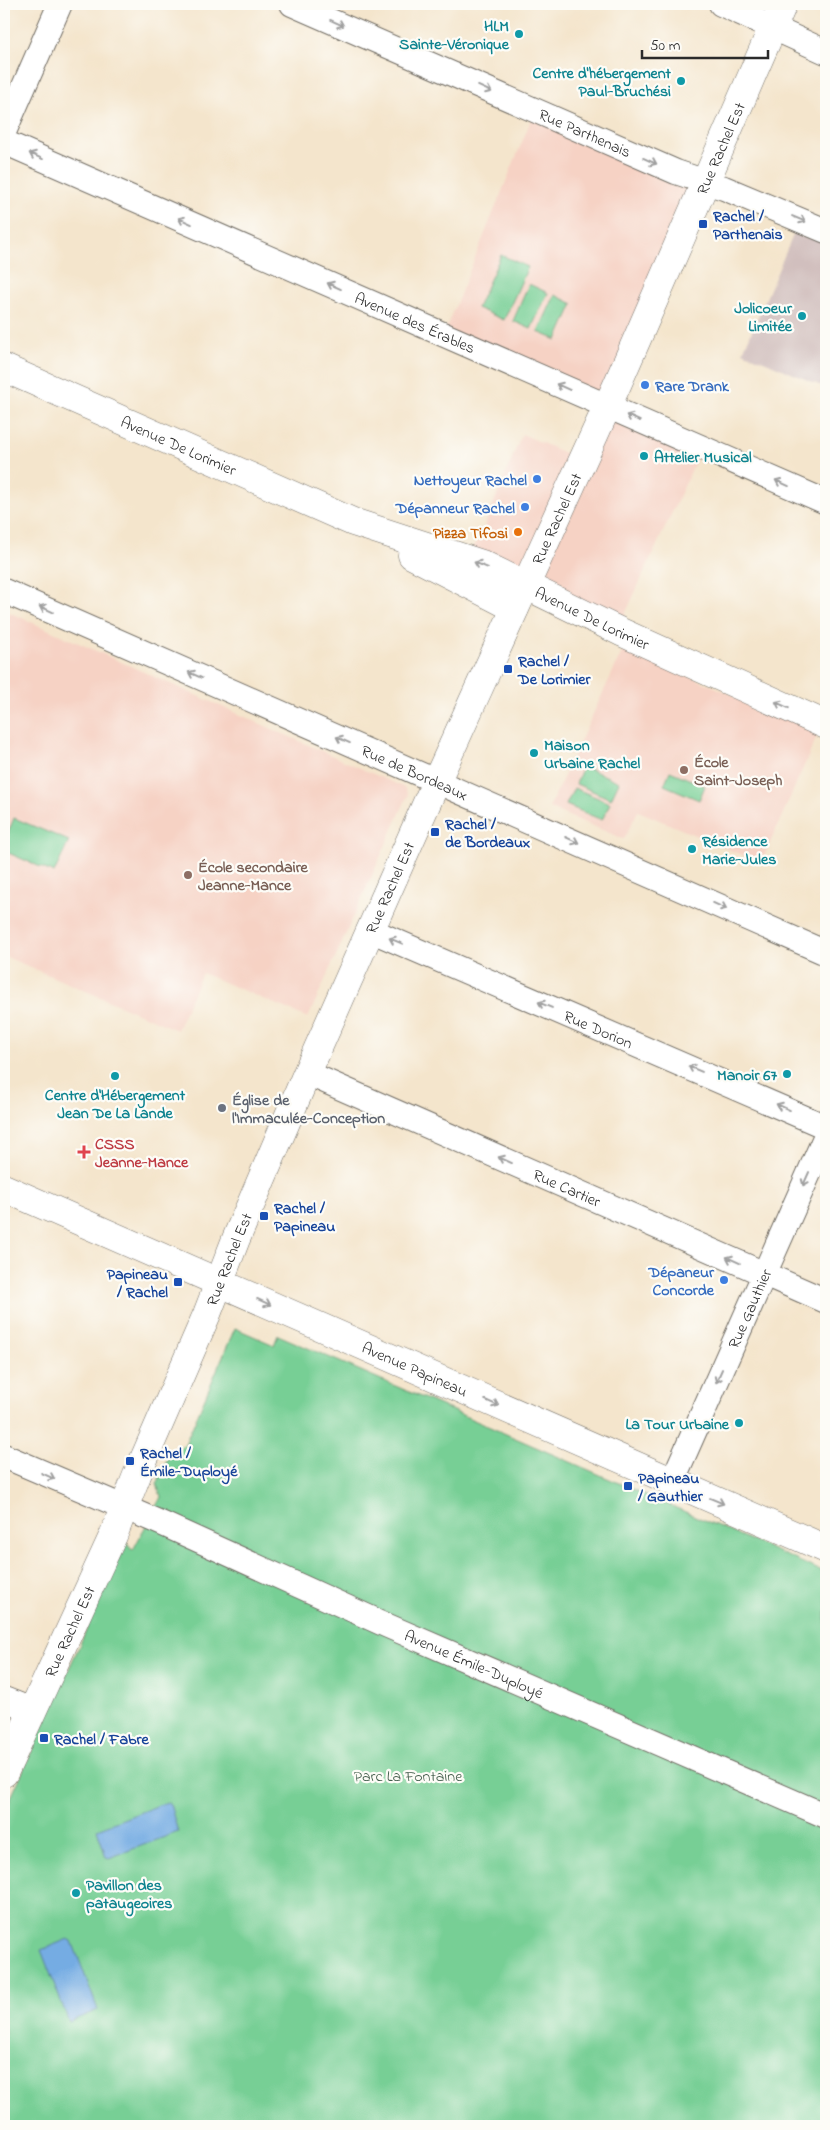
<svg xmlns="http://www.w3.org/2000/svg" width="830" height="2130" viewBox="0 0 830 2130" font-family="'Indie Flower',sans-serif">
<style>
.built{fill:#f6d2c4}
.industrial{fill:#d1bfbe}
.green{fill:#77cf95;stroke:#517d60}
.water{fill:#74ace3;stroke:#506c87}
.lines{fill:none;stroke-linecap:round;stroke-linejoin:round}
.minor-casing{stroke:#716c63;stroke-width:26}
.major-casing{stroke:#716c63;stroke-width:29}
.minor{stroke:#fff;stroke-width:24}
.major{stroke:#fff;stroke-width:28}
.oneway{stroke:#a0a0a0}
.culture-dot{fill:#0f9aa8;stroke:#fdfcf7;stroke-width:2}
.transit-dot{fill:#1a4fb4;stroke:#fdfcf7;stroke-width:2}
.shop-dot{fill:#3f7fe0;stroke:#fdfcf7;stroke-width:2}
.food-dot{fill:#e8710a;stroke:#fdfcf7;stroke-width:2}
.education-dot{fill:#8d6e63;stroke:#fdfcf7;stroke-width:2}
.worship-dot{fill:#6b7280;stroke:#fdfcf7;stroke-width:2}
.health-dot{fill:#e0444e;stroke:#fdfcf7;stroke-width:2}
.labels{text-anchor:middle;stroke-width:4.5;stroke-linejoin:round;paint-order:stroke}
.culture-label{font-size:16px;font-weight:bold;fill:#0d838f;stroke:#fdfcf7;text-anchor:end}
.street-label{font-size:16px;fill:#2b2b2b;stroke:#fdfcf7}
.transit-label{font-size:16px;font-weight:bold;fill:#164399;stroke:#fdfcf7;text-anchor:start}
.shop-label{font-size:16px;font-weight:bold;fill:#366cbe;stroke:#fdfcf7;text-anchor:end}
.food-label{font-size:16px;font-weight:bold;fill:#c56008;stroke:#fdfcf7;text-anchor:end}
.education-label{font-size:16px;font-weight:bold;fill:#785e54;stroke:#fdfcf7;text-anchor:start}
.worship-label{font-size:16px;font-weight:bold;fill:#5b616d;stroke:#fdfcf7;text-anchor:start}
.health-label{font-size:16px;font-weight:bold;fill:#be3a42;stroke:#fdfcf7;text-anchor:start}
.park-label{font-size:16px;fill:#425c4b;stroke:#fdfcf7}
</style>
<rect width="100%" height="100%" fill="#fdfcf7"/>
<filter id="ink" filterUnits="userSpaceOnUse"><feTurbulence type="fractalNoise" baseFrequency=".02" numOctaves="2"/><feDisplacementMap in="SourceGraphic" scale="10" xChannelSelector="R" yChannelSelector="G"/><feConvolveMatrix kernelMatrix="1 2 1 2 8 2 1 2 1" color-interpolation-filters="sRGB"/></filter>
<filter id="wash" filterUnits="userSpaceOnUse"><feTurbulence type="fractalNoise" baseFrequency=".0096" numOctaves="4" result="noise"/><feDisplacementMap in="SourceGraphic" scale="20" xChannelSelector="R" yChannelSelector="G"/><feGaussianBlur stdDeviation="1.12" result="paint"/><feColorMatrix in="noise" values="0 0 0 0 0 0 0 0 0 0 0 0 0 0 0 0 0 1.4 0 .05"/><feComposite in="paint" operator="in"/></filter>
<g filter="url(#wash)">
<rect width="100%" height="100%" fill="#f4e5cc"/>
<!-- built -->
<g class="built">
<polygon points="533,115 705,182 607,406 444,334"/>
<polygon points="607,413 699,454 620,625 469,554 481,534 522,434 583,461"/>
<polygon points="4,610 405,788 408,795 308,1018 202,973 177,1030 4,956"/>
<polygon points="624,648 819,732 761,863 638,811 624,839 549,808"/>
</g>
<!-- industrial -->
<polygon class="industrial" points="797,226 826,238 826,388 743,352"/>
<!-- green -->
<g class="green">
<polygon points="501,255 528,267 504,320 477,308"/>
<polygon points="529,284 548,293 531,329 513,321"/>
<polygon points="555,295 573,304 557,340 538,332"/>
<polygon points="583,766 619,782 611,799 576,784"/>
<polygon points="670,771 705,786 699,800 664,785"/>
<polygon points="574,788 610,803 602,820 566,805"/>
<polygon points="14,818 69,841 54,873 4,851 4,843"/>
<polygon points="235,1328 274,1345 278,1335 826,1573 826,2126 4,2126 4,1813 126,1542 133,1550 161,1497 157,1484 170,1454 185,1444"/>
</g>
<!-- water -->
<g class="water">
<polygon points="167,1802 170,1804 178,1832 109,1858 106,1857 97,1829"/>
<polygon points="68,1939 72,1941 98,2010 69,2022 41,1950"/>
</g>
</g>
<g filter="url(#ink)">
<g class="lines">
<!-- minor casing -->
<g class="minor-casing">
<g id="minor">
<path id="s1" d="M 292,4 L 676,172 L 724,188 L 826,231"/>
<polyline points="721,4 826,52"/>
<polyline points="4,132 60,4"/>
<path id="s2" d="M 4,142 L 826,502"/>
<path id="s3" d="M 4,591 L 826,953"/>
<path id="s4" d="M 370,930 L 826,1127"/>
<path id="s5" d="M 307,1073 L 826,1301"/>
<path id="s6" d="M 4,1456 L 163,1524 L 388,1626 L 826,1816"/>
<path id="s7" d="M 672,1482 L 826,1135"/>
<polyline points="4,1699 32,1710"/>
</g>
</g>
<!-- major casing -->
<g class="major-casing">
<g id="major">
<path id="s8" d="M 4,368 L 353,522 L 482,564 L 621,632 L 826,725"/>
<polyline points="412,555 515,608"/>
<path id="s9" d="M 4,1188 L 826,1549"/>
<path id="s10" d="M 4,1773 L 113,1536 L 137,1475 L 207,1314 L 236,1239 L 307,1073 L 437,780 L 617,385 L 783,4"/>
</g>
</g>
<!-- minor -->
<use href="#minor" class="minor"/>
<!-- major -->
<use href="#major" class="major"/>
</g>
<!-- one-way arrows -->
<defs><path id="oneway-shaft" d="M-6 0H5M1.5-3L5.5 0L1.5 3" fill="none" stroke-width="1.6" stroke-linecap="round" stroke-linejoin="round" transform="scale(1.25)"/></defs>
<g class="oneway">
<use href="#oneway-shaft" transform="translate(337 23) rotate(24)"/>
<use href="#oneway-shaft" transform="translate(485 89) rotate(24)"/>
<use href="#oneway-shaft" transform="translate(36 156) rotate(-156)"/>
<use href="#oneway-shaft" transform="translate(650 161) rotate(24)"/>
<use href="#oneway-shaft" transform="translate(799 219) rotate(23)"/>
<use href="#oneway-shaft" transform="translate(185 221) rotate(-156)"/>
<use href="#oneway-shaft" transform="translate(334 286) rotate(-156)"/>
<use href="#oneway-shaft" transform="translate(563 387) rotate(-156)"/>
<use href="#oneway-shaft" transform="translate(633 418) rotate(-156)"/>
<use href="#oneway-shaft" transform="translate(782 483) rotate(-156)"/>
<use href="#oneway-shaft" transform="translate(481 565) rotate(-158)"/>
<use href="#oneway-shaft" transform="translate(46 609) rotate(-156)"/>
<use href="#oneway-shaft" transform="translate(195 675) rotate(-156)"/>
<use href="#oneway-shaft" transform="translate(782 705) rotate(-155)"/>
<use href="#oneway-shaft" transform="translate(343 740) rotate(-156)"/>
<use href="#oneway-shaft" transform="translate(572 840) rotate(24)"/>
<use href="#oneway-shaft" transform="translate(720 906) rotate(24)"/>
<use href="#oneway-shaft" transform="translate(396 941) rotate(-157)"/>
<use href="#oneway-shaft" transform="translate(545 1005) rotate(-157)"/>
<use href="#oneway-shaft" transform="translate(695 1069) rotate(-157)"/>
<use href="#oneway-shaft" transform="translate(783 1107) rotate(-156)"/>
<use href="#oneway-shaft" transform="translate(505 1160) rotate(-156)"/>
<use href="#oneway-shaft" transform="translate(806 1179) rotate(114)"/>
<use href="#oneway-shaft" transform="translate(733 1260) rotate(-156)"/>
<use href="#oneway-shaft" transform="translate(264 1302) rotate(24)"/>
<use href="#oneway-shaft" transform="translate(719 1376) rotate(114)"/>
<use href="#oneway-shaft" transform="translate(492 1403) rotate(24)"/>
<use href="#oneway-shaft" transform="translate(48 1476) rotate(24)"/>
<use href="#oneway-shaft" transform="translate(717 1501) rotate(23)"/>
</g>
</g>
<!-- markers -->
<g class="culture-dot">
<circle cx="519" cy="34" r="5"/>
<circle cx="681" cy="81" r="5"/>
<circle cx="802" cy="316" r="5"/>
<circle cx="644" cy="456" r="5"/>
<circle cx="534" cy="753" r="5"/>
<circle cx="692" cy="849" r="5"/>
<circle cx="787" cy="1074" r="5"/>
<circle cx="115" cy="1076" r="5"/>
<circle cx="739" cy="1423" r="5"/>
<circle cx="76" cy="1893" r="5"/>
</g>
<g class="transit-dot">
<rect x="698" y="219" width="10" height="10" rx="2.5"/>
<rect x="503" y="664" width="10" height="10" rx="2.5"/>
<rect x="430" y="827" width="10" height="10" rx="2.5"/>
<rect x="259" y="1211" width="10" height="10" rx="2.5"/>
<rect x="173" y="1277" width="10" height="10" rx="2.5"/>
<rect x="125" y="1456" width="10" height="10" rx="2.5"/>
<rect x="623" y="1481" width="10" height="10" rx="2.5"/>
<rect x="39" y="1733" width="10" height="10" rx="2.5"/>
</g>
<g class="shop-dot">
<circle cx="645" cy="385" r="5"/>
<circle cx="537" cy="479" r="5"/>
<circle cx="525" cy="507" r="5"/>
<circle cx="724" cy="1280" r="5"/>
</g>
<circle class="food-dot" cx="518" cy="532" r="5"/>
<g class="education-dot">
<circle cx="684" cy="770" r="5"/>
<circle cx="188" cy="875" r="5"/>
</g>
<circle class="worship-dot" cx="222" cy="1108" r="5"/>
<path class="health-dot" d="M81.5 1144.5h5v5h5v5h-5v5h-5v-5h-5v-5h5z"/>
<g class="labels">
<!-- culture labels -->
<g class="culture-label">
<text x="509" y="31">HLM<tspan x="509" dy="18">Sainte-Véronique</tspan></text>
<text x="671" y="78">Centre d'hébergement<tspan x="671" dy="18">Paul-Bruchési</tspan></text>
<text x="792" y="313">Jolicoeur<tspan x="792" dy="18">Limitée</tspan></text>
<text x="654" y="462" text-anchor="start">Attelier Musical</text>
<text x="544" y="750" text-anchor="start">Maison<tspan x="544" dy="18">Urbaine Rachel</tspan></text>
<text x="702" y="846" text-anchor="start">Résidence<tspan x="702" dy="18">Marie-Jules</tspan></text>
<text x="777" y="1080">Manoir 67</text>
<text x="115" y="1100" text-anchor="middle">Centre d'Hébergement<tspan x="115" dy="18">Jean De La Lande</tspan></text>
<text x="729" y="1429">La Tour Urbaine</text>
<text x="86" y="1890" text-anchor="start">Pavillon des<tspan x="86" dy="18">pataugeoires</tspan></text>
</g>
<!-- street labels -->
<g class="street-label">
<text dy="6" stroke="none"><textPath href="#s1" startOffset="320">Rue Parthenais</textPath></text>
<text dy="6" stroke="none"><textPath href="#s10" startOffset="1776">Rue Rachel Est</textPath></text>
<text dy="6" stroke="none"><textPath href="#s2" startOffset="449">Avenue des Érables</textPath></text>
<text dy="6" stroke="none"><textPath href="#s8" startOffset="191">Avenue De Lorimier</textPath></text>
<text dy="6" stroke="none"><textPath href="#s10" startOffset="1371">Rue Rachel Est</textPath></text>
<text dy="6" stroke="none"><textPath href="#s8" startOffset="640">Avenue De Lorimier</textPath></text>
<text dy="6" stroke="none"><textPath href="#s3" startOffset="449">Rue de Bordeaux</textPath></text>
<text dy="6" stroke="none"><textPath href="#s10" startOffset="966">Rue Rachel Est</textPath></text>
<text dy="6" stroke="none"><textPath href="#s4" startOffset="249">Rue Dorion</textPath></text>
<text dy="6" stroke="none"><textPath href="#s5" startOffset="284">Rue Cartier</textPath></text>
<text dy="6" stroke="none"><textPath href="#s10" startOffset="561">Rue Rachel Est</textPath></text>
<text dy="6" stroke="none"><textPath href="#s7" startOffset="190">Rue Gauthier</textPath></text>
<text dy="6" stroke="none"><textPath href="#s9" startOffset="449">Avenue Papineau</textPath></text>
<text dy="6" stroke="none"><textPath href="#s10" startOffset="156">Rue Rachel Est</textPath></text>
<text dy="6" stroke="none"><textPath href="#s6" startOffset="514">Avenue Émile-Duployé</textPath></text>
</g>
<!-- transit labels -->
<g class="transit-label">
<text x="713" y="221">Rachel /<tspan x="713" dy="18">Parthenais</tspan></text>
<text x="518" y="666">Rachel /<tspan x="518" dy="18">De Lorimier</tspan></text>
<text x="445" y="829">Rachel /<tspan x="445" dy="18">de Bordeaux</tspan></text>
<text x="274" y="1213">Rachel /<tspan x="274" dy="18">Papineau</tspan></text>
<text x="168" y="1279" text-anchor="end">Papineau<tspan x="168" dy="18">/ Rachel</tspan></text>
<text x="140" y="1458">Rachel /<tspan x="140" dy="18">Émile-Duployé</tspan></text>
<text x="638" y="1483">Papineau<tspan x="638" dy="18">/ Gauthier</tspan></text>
<text x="54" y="1744">Rachel / Fabre</text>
</g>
<!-- shop labels -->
<g class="shop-label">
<text x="655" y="391" text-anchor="start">Rare Drank</text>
<text x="527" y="485">Nettoyeur Rachel</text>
<text x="515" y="513">Dépanneur Rachel</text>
<text x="714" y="1277">Dépaneur<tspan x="714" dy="18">Concorde</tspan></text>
</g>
<!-- food labels -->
<g class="food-label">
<text x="508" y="538">Pizza Tifosi</text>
</g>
<!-- education labels -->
<g class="education-label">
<text x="694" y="767">École<tspan x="694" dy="18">Saint-Joseph</tspan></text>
<text x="198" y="872">École secondaire<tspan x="198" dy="18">Jeanne-Mance</tspan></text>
</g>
<!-- worship labels -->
<g class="worship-label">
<text x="232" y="1105">Église de<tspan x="232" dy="18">l'Immaculée-Conception</tspan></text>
</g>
<!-- health labels -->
<g class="health-label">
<text x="95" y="1149">CSSS<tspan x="95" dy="18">Jeanne-Mance</tspan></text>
</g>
<!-- park labels -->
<g class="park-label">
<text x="408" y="1781">Parc La Fontaine</text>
</g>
</g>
<!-- margin -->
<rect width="830" height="2130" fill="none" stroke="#fdfcf7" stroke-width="20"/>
<!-- scale -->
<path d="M642 50v8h126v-8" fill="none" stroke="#2b2b2b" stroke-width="2.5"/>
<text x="650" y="50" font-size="15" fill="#2b2b2b" stroke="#fdfcf7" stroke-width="4" paint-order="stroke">50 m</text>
</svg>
